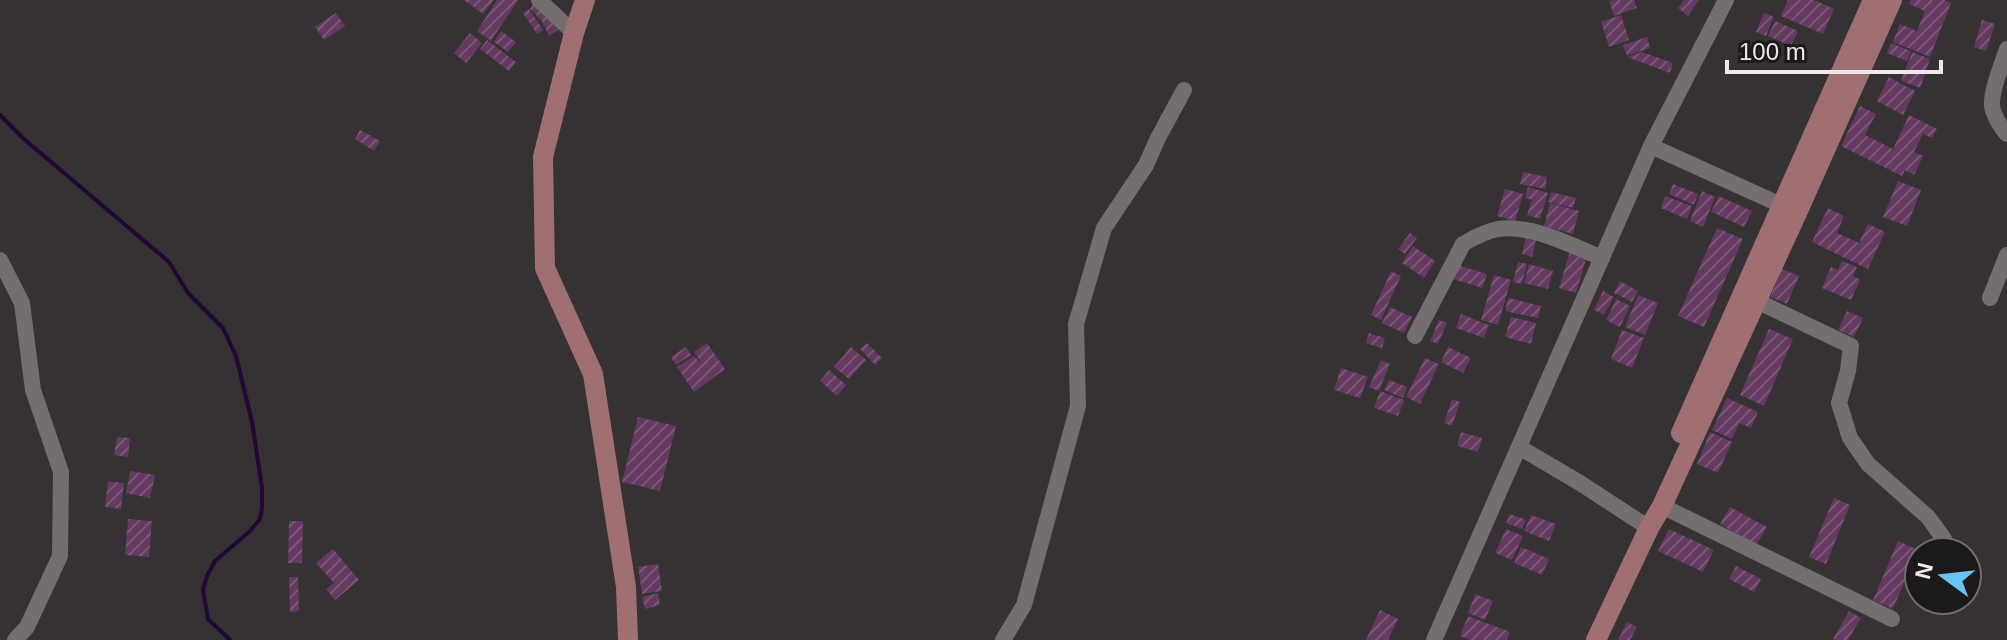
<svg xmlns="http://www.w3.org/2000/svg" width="2007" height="640" viewBox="0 0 2007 640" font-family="Helvetica,sans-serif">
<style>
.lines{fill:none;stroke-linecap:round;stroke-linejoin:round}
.stream{stroke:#210835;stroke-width:4}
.building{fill:url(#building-hatch)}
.minor{stroke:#746e70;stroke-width:16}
.major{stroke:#a06f71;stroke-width:20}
</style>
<defs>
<pattern id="building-hatch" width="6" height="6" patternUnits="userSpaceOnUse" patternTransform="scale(2)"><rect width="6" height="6" fill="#653a61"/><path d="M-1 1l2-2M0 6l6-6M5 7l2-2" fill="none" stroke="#7b5678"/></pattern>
</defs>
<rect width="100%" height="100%" fill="#363133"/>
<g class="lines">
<!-- stream -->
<polyline class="stream" points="0,115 24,139 169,262 188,293 223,328 236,356 252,422 262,488 262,508 260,519 249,532 215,561 207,576 203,590 208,619 230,640"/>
</g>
<!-- building -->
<g class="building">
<polygon points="464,0 494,0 483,14"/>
<polygon points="497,0 518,0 491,41 477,31"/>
<polygon points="1613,0 1634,0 1637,8 1614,16 1609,1"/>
<polygon points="1684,0 1699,0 1688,16 1678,8"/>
<polygon points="1788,0 1814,0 1834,9 1823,34 1781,16"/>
<polygon points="1911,0 1944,0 1951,3 1930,57 1893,42 1900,24 1917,31 1925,11 1909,4"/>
<polygon points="534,2 548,15 558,30 549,36 542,21 530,9"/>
<polygon points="529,9 543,30 537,34 523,13"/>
<polygon points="336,13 345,26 324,40 315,27"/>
<polygon points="1764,13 1774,17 1766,36 1756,32"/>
<polygon points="1621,15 1629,40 1609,47 1601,22"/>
<polygon points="1982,20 1995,24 1986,51 1974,47"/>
<polygon points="1775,21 1798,31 1791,46 1768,36"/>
<polygon points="501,31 516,42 508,52 494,42"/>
<polygon points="470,33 482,43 466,63 454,53"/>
<polygon points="1647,37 1650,48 1627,56 1623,45"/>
<polygon points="487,40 516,62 509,71 480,49"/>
<polygon points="1891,43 1911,51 1907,61 1887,53"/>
<polygon points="1642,52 1673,63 1670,73 1627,57"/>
<polygon points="1912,52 1930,59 1920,88 1901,81"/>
<polygon points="1889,77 1915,91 1903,115 1877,101"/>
<polygon points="1860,106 1876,114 1865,135 1893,149 1909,115 1937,129 1932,138 1923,134 1914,152 1923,156 1914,175 1905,170 1902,176 1841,146"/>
<polygon points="360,130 380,141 374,151 355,139"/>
<polygon points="1523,172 1547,177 1545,189 1520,184"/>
<polygon points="1898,181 1921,190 1907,226 1883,217"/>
<polygon points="1673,184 1698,194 1694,205 1669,194"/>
<polygon points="1528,187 1548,193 1540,219 1527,215 1532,200 1525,198"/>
<polygon points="1505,189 1523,194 1515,221 1497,216"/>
<polygon points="1702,191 1715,197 1703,227 1690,221"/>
<polygon points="1551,192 1576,198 1573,208 1548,202"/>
<polygon points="1665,196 1692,206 1687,219 1661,208"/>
<polygon points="1719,196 1752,211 1744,227 1711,212"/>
<polygon points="1550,203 1579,211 1573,234 1544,226"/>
<polygon points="1828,208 1844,216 1837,233 1859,243 1868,224 1885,232 1868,269 1812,242"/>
<polygon points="1717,228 1743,239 1704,327 1678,316"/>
<polygon points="1410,233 1417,238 1405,254 1398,249"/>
<polygon points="1526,237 1536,240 1532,257 1522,254"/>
<polygon points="1413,246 1435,261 1424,278 1402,263"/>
<polygon points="1570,251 1587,256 1576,293 1559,288"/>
<polygon points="1842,261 1857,267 1853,276 1860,280 1851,300 1822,288 1831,267 1838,270"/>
<polygon points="1518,262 1527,264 1522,284 1513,282"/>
<polygon points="1454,264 1487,274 1482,288 1450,278"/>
<polygon points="1529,264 1553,271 1548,289 1524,283"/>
<polygon points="1782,269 1799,276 1787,304 1770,297"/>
<polygon points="1391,271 1401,276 1381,320 1371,315"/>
<polygon points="1494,275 1511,280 1498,325 1481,320"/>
<polygon points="1620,281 1638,291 1632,302 1614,293"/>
<polygon points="1603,291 1614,297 1604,315 1594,310"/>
<polygon points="1638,295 1658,303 1645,335 1625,327"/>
<polygon points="1508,298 1541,306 1538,318 1505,311"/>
<polygon points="1616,299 1630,306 1620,327 1606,320"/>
<polygon points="1390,307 1412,317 1404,333 1382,323"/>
<polygon points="1847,311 1863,318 1854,337 1838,330"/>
<polygon points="1461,314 1489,325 1484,338 1456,328"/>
<polygon points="1511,317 1536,323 1531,344 1505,337"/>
<polygon points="1439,320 1447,323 1438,344 1430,341"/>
<polygon points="1769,329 1793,339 1764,406 1740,395"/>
<polygon points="1622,330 1644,338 1632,368 1611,359"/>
<polygon points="1369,333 1385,338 1382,348 1366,343"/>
<polygon points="707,343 725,369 694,392 677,367 694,356 702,364 694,352"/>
<polygon points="867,343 882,358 875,365 860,349"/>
<polygon points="686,347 691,355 676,365 671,357"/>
<polygon points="851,347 866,360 849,379 834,367"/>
<polygon points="1448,347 1471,358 1463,373 1441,362"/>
<polygon points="1425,358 1439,364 1420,404 1406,397"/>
<polygon points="1381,360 1390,364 1379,391 1369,387"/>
<polygon points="1341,368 1368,377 1360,398 1334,390"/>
<polygon points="829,370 846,385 837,396 820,381"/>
<polygon points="1389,380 1407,387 1403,398 1384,390"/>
<polygon points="1380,391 1404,400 1398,416 1374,408"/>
<polygon points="1727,398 1758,412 1751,428 1739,423 1732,439 1712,430"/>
<polygon points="1452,399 1460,402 1452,426 1444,423"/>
<polygon points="638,417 676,426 660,491 622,482"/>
<polygon points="1461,432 1482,438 1478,452 1457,446"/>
<polygon points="1710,432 1732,442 1718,473 1697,464"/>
<polygon points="117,437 130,438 128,457 114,455"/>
<polygon points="130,471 155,475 150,498 126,493"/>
<polygon points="108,481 124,483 121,509 105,507"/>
<polygon points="1834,498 1850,505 1826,564 1809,557"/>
<polygon points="1730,507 1767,527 1756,545 1720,524"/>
<polygon points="1510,514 1526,520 1522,529 1506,523"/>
<polygon points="1531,515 1556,524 1549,541 1524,531"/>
<polygon points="128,519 152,521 149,557 125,555"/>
<polygon points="289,521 303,521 302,563 288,563"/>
<polygon points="1506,529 1523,536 1512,560 1495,553"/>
<polygon points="1669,529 1714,550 1703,572 1658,551"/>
<polygon points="1898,541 1918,550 1893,609 1873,600"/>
<polygon points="1521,547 1549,559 1542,575 1514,563"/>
<polygon points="333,549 359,580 335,600 326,589 334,583 316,563"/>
<polygon points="658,564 662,591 642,594 638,567"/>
<polygon points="1736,566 1761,579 1754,592 1729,579"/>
<polygon points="289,577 298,577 299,611 290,612"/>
<polygon points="658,593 660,605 645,609 642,597"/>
<polygon points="1475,594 1493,601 1485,620 1468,613"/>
<polygon points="1380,610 1398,619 1388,640 1366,640"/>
<polygon points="1849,611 1861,618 1848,640 1836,640 1833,639"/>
<polygon points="1468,616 1510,632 1507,640 1470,640 1460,636"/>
<polygon points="1627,622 1637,627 1630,640 1618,640"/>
</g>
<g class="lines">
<!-- minor -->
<g class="minor">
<polyline points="539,0 574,33"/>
<path d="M 2007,49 C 2002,64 1991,90 1992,106 C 1993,114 2001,128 2007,134"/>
<polyline points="1651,146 1792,210"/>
<polyline points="0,260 22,303 33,390 61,472 60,556 27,627 15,640"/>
<polyline points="1990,298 2007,255"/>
<polyline points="1757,301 1851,346 1848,371 1839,403 1850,438 1868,464 1928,517 1944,539 1942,552"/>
<path d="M 1415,336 L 1463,244 C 1473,238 1487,231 1498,229 C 1532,224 1572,246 1602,258"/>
<polyline points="1519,447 1580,483 1649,528"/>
<polyline points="1662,506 1892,619"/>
<polyline points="1003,640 1024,605 1078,406 1076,324 1104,228 1146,165 1158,138 1184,90"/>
<polyline points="1434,640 1651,146 1726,0"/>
</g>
<!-- major -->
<g class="major">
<polyline points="585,0 574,33 543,157 545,268 593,374 626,587 628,640"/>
<polyline points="1681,433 1873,0"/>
<polyline points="1596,640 1649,528 1662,506 1797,213 1892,0"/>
</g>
</g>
<!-- north arrow -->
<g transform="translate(1943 576) rotate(285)"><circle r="38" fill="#1c191a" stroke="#706c6d" stroke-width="2"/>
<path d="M0-6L14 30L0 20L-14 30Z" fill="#68c4f0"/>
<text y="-12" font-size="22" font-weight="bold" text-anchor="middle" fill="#ede9ea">N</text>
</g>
<!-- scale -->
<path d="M1727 60v12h214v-12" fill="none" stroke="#ede9ea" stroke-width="4"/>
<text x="1739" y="60" font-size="24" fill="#ede9ea" stroke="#1c191a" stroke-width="6" paint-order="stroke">100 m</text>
</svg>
